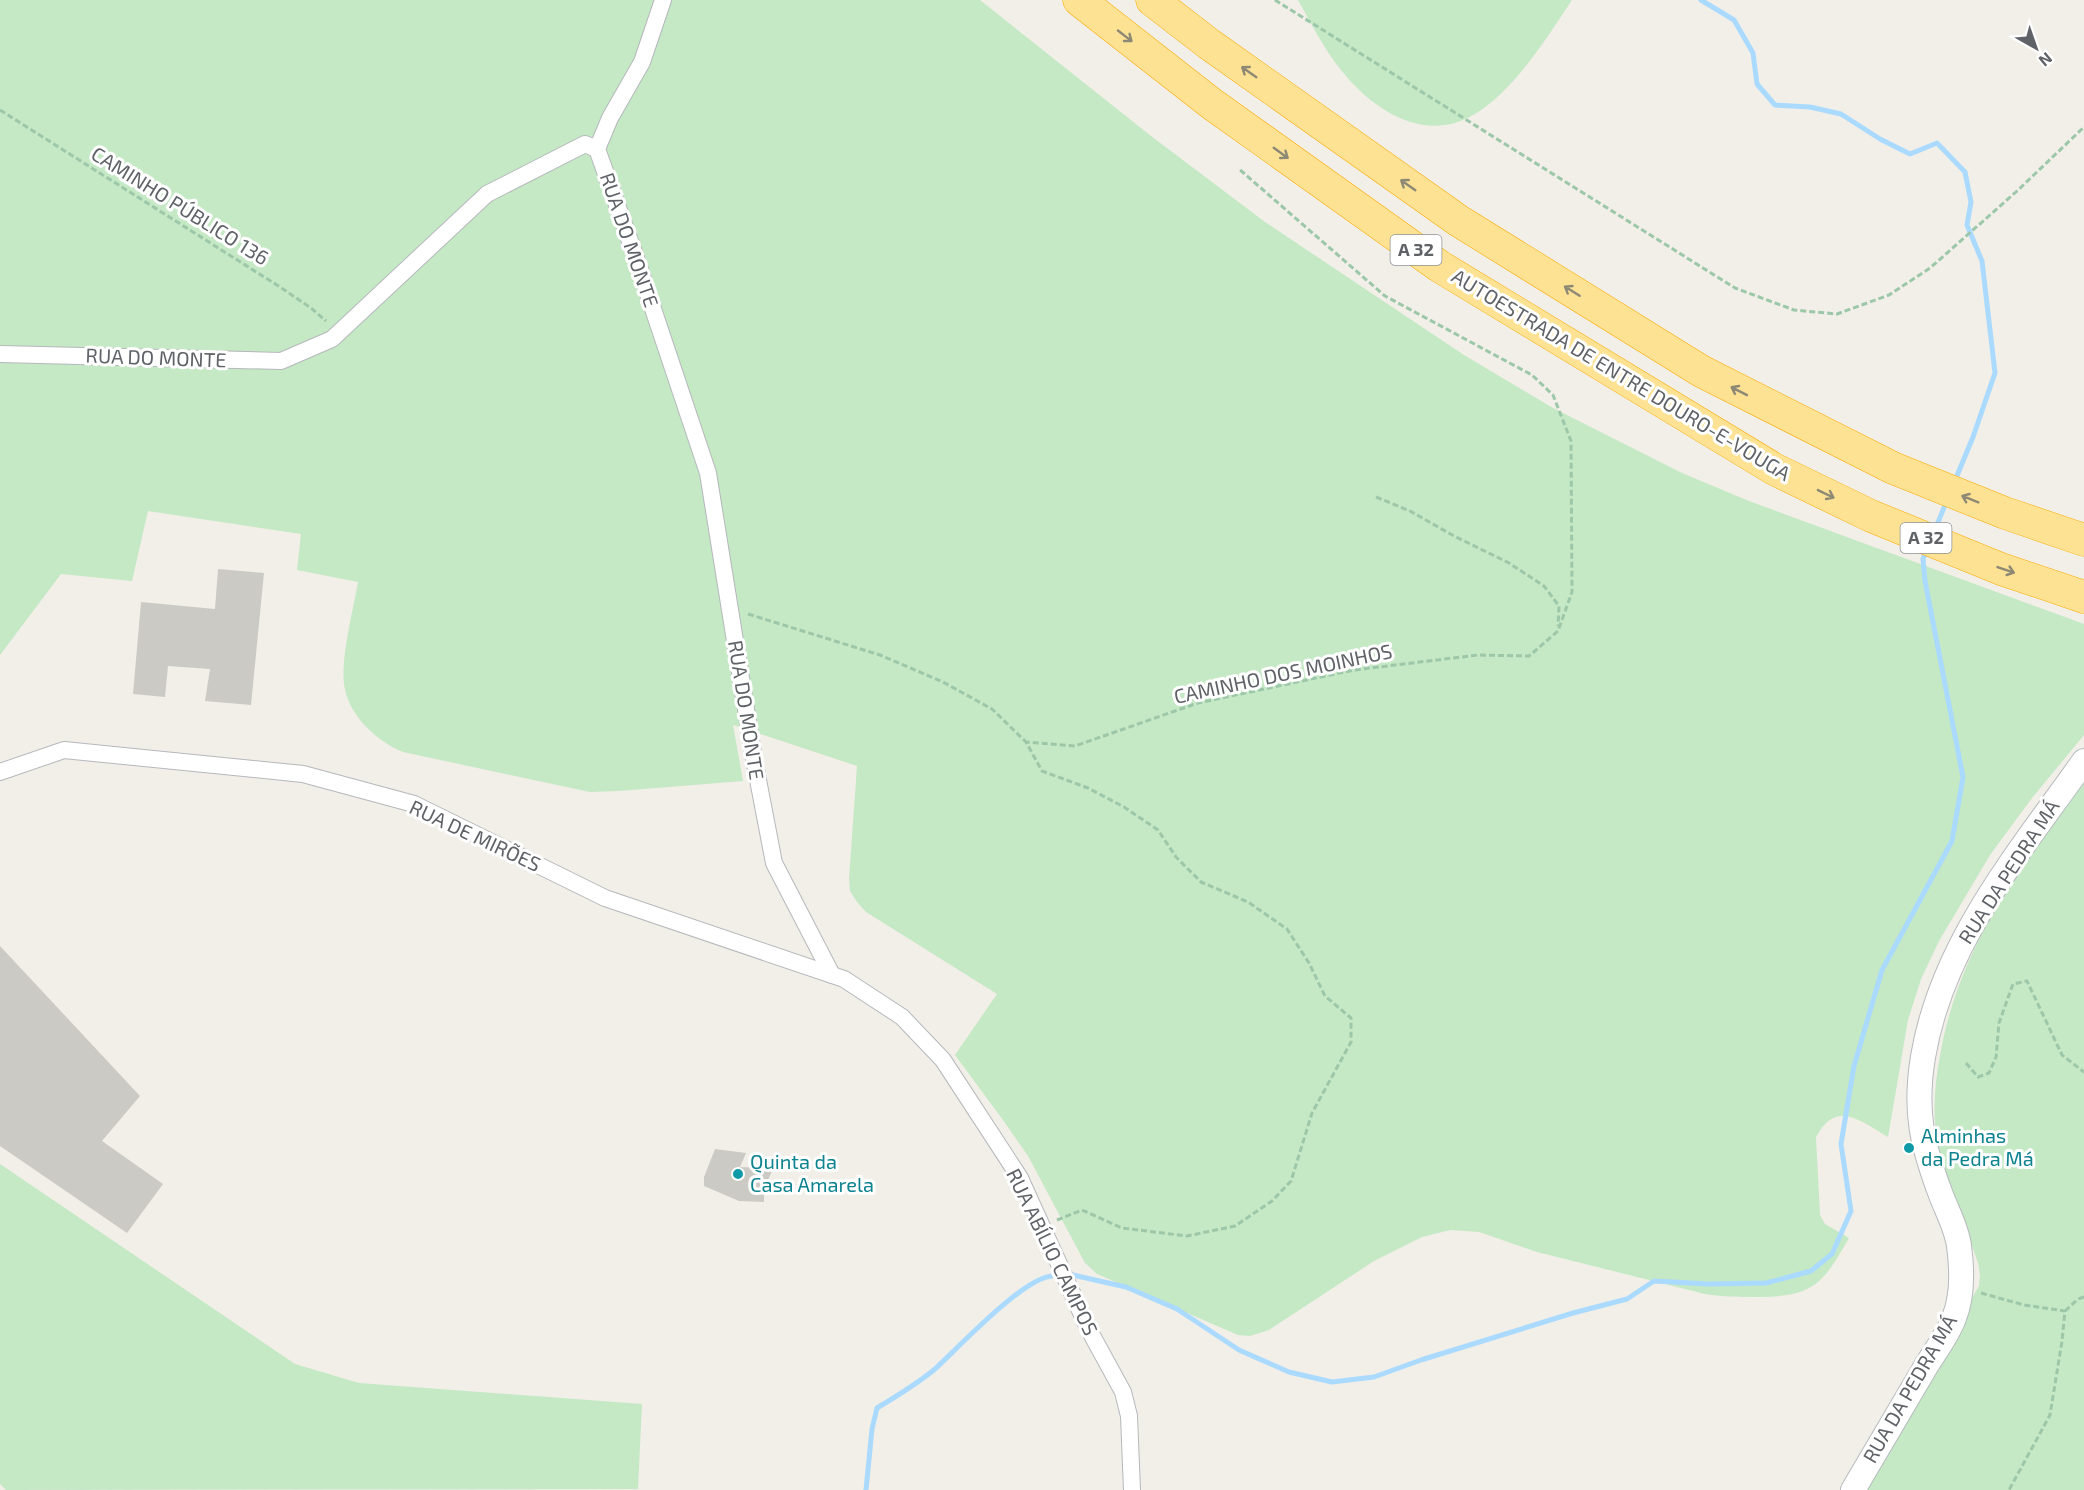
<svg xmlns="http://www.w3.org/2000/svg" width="2084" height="1490" viewBox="0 0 2084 1490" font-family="'Exo 2',sans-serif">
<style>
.green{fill:#c5e8c5}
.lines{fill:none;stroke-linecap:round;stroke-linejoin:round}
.stream{stroke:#aadaff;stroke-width:5}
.building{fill:#cccac5}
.street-casing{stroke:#b5b8bc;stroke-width:18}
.secondary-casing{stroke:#b6babf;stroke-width:26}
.highway-casing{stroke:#f9ab00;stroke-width:33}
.path{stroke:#9cc7a9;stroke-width:3;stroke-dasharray:6 3;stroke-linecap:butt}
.street{stroke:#fff;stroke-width:16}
.secondary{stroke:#fff;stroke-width:24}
.highway{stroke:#fde293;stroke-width:32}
.oneway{stroke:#8e8975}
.culture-dot{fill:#0f9aa8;stroke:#fff;stroke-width:2}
.labels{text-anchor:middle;stroke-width:6;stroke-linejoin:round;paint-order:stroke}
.shield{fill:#fff;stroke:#8f9295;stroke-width:1.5}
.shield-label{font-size:18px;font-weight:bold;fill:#5f6368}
.street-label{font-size:20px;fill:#5f6368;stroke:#fff}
.culture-label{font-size:20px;fill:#0d838f;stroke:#fff;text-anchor:start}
</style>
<rect width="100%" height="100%" fill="#f1efe8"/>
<!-- green -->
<g class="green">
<path d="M 0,0 L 980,0 L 1151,136 L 1265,222 L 1464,355 L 1553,408 L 1682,473 L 1749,501 L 2084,624 L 2084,735 L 2032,798 L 1990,855 L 1939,941 L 1921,979 L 1908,1020 L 1888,1137 C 1861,1121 1836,1099 1816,1137 L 1820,1215 L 1825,1224 L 1849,1238 C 1823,1283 1815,1296 1760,1297 C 1741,1297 1723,1297 1705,1294 L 1537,1252 L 1479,1232 L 1450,1230 L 1422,1237 L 1374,1261 L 1269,1330 L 1250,1336 L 1238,1335 L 1097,1274 L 1085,1263 L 1028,1156 L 1003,1120 L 955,1055 L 997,994 L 866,912 L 857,902 L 850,891 L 849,879 L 857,766 L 733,725 L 743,781 L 619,791 L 590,792 L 403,752 C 376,741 348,715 344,684 C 341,656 353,611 358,582 L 297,570 L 301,534 L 148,511 L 132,581 L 61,574 L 0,655 Z"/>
<path d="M 1298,0 L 1572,0 C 1547,38 1514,90 1475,114 C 1424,145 1372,109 1341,70 C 1324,49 1311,23 1298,0 Z"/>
<path d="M 2084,780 L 2084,1490 L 1860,1490 L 1979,1286 L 1980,1275 L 1978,1263 C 1966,1225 1947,1189 1939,1151 C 1932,1120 1934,1086 1940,1056 C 1958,949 2021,866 2084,780 Z"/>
<polygon points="0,1164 295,1364 359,1383 642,1404 638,1489 6,1490 0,1484"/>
</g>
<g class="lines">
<!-- stream -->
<g class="stream">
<polyline points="1701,0 1734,20 1753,53 1757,84 1775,105 1810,107 1841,114 1880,139 1910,154 1937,143 1965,172 1971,202 1967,225 1982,261 1995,373 1973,437 1954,483"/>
<polyline points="1935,530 1947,500"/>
<polyline points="1073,1275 1126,1287 1177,1309 1239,1350 1289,1372 1332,1382 1374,1377 1421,1360 1573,1313 1627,1299 1654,1281 1708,1284 1766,1283 1811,1271 1832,1254 1851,1211 1841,1144 1854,1066 1882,970 1952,841 1963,777 1925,581 1923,559 1927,549"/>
<path d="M 866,1490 L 872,1429 L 877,1408 C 897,1396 917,1384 935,1369 C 959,1347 1023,1278 1052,1276"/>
</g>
</g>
<!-- building -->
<g class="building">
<polygon points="218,569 264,573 251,705 205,701 210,669 168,666 165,697 133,694 141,602 215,609"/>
<polygon points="0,946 140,1096 102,1141 163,1184 127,1233 0,1146"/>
<polygon points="715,1149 746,1153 740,1167 764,1168 772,1171 764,1189 764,1202 739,1201 704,1186 704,1177"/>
</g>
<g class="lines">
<!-- street casing -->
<g class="street-casing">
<g id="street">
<polyline points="597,149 610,118 642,62 663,0"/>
<polyline points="0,354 281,361 332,339 487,194 585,144 597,149 635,255 708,473 754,759 774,863 832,975"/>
<polyline points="0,772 64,750 303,774 414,804 605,898 844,979 902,1017 943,1060 1020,1178 1088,1328 1123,1392 1129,1416 1132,1490"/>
</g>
</g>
<!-- secondary casing -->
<g class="secondary-casing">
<path id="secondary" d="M 1853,1490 C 1876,1451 1899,1412 1922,1373 C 1932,1355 1947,1337 1954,1318 C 1963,1296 1962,1268 1959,1246 C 1957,1229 1947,1211 1941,1195 C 1922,1145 1914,1111 1923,1057 C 1942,943 2019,853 2084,761"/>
</g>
<!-- highway casing -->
<g class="highway-casing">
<g id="highway">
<polyline points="1079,0 1212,104 1439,266 1774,469 1871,516 2001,569 2084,597"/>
<polyline points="1152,0 1209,44 1459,221 1701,371 1893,468 2005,513 2084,540"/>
</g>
</g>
<!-- path -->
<g class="path">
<polyline points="1275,0 1735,288 1794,310 1837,314 1889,295 1930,268 2016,192 2084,127"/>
<polyline points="0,110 280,287 311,308 326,321"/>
<polyline points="1376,497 1410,511 1454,536 1509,563 1544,586 1559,606 1558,626"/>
<polyline points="748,614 880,655 943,682 992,709 1026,742"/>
<polyline points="1966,1063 1978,1077 1989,1073 1996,1057 1999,1023 2013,984 2027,981 2062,1055 2084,1072"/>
<polyline points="1057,1220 1082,1210 1122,1228 1187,1236 1235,1226 1272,1201 1291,1181 1312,1113 1351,1042 1351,1018 1325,996 1309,963 1287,929 1248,902 1201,882 1176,857 1158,830 1124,807 1088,788 1042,771 1026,742 1075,746 1198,703 1354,670 1478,655 1529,656 1558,631 1572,592 1571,441 1553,395 1532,375 1385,296 1239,169"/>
<polyline points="1981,1293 2024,1305 2065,1311 2062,1341 2050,1415 2009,1490"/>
<polyline points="2065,1311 2078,1299 2084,1297"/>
</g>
<!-- street -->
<use href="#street" class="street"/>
<!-- secondary -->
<use href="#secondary" class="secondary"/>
<!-- highway -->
<use href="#highway" class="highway"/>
</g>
<!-- one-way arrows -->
<defs><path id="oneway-shaft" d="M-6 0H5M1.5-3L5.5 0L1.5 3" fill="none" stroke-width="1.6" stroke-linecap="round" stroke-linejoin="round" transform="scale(1.5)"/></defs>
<g class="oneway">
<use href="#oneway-shaft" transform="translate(1125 36) rotate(38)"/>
<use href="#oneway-shaft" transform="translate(1249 72) rotate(-145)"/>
<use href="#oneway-shaft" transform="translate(1281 153) rotate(36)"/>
<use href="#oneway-shaft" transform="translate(1408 185) rotate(-145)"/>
<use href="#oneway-shaft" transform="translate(1572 291) rotate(-148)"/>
<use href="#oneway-shaft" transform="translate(1739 391) rotate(-153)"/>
<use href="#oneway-shaft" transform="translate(1826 494) rotate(26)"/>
<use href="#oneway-shaft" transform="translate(1970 499) rotate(-158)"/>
<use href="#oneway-shaft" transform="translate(2006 570) rotate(19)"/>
</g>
<!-- markers -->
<g class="culture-dot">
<circle cx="1909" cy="1148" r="6"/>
<circle cx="738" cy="1174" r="6"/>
</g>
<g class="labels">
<!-- shield labels -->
<g class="shield">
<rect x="1390.5" y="235" width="51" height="30" rx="4.5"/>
<rect x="1900.5" y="523" width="51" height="30" rx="4.5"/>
</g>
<g class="shield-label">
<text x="1416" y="256">A 32</text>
<text x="1926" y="544">A 32</text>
</g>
<!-- street labels -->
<g class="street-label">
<text transform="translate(180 206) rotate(32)" y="7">CAMINHO PÚBLICO 136</text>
<text transform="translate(629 240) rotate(71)" y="7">RUA DO MONTE</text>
<text transform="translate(156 358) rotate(2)" y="7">RUA DO MONTE</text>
<text transform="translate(1621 375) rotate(31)" y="7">AUTOESTRADA DE ENTRE DOURO-E-VOUGA</text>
<text transform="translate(1283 674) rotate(-12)" y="7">CAMINHO DOS MOINHOS</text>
<text transform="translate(746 710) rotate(81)" y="7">RUA DO MONTE</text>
<text transform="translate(475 836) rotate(25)" y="7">RUA DE MIRÕES</text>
<text transform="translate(2009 872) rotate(-57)" y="7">RUA DA PEDRA MÁ</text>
<text transform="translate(1052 1252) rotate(64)" y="7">RUA ABÍLIO CAMPOS</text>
<text transform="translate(1910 1389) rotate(-60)" y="7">RUA DA PEDRA MÁ</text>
</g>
<!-- culture labels -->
<g class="culture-label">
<text x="1921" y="1143">Alminhas<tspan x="1921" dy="23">da Pedra Má</tspan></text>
<text x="750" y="1169">Quinta da<tspan x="750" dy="23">Casa Amarela</tspan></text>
</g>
</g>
<!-- north arrow -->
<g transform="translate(2036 48) rotate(140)" stroke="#ffffff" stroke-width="4.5" paint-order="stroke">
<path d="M0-4.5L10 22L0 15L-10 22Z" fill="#5f6368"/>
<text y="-9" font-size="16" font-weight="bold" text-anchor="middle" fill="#5f6368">N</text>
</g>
</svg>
